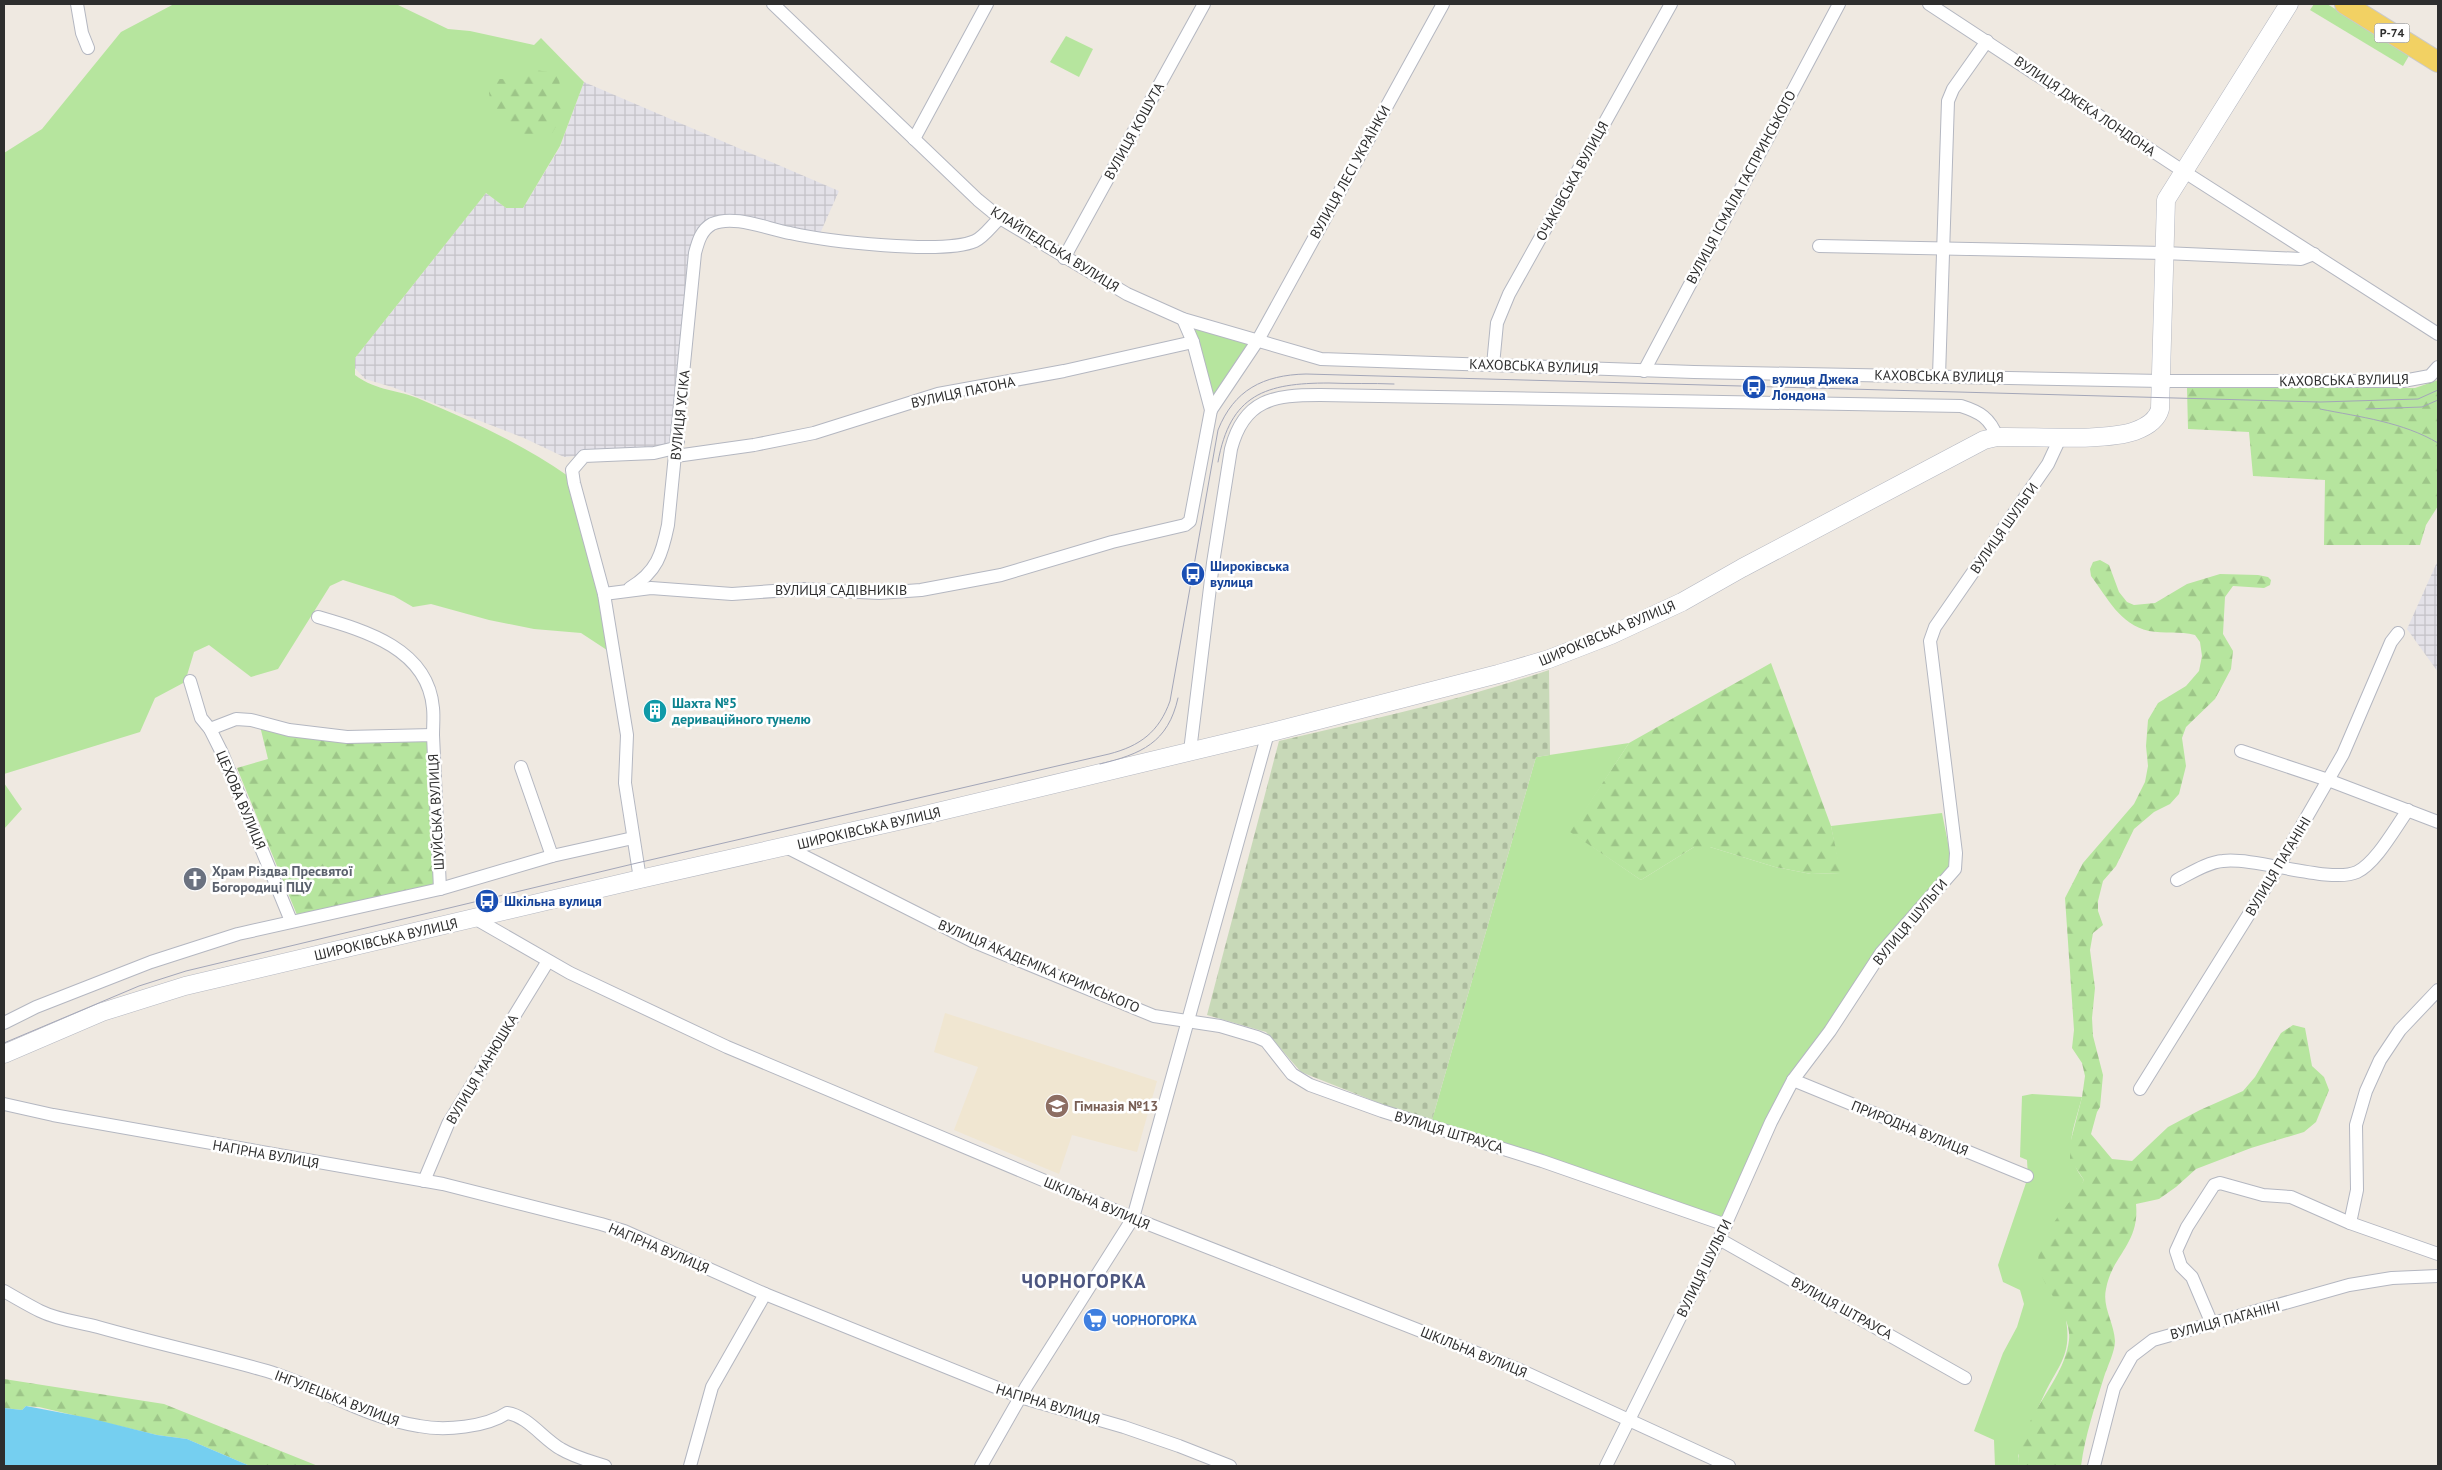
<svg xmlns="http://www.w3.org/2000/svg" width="2442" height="1470" viewBox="0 0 2442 1470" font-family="'PT Sans',sans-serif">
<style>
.industrial{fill:url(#industrial-grid)}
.education{fill:#f0e6d1}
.grass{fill:#b6e59e}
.forest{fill:url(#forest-firs)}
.cemetery{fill:url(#cemetery-stones)}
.water{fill:#75cff0}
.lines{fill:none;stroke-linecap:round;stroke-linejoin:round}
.street-casing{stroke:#b4b7c1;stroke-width:14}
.secondary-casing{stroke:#b4b7c1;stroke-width:19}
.primary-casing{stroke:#c9c9c9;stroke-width:22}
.street{stroke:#fff;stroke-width:12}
.secondary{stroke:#fff;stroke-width:18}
.primary{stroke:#f2d163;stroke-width:20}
.tram{stroke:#a3a6b8;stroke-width:1}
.labels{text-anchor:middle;stroke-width:5;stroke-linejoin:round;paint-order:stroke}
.shield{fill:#fff;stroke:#6d6d6d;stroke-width:1}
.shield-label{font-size:12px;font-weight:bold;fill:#2e2e2e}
.street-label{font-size:14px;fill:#2e2e2e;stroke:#fff}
.transit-label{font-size:14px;font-weight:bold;fill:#164399;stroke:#fff;text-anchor:start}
.culture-label{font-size:14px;font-weight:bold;fill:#0d838f;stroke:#fff;text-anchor:start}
.worship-label{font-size:14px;font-weight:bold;fill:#5b616d;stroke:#fff;text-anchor:start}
.education-label{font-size:14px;font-weight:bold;fill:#785e54;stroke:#fff;text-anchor:start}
.shop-label{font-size:14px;font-weight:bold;fill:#366cbe;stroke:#fff;text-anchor:start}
.district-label{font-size:19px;font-weight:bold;letter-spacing:1px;fill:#4d5680;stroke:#fff}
</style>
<defs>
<pattern id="industrial-grid" width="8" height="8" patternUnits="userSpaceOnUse" patternTransform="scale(1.25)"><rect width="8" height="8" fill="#e3e1e8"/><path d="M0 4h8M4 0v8" fill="none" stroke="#c3c1c7"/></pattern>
<pattern id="forest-firs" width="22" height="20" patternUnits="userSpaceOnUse" patternTransform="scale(1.25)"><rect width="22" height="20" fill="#b6e59e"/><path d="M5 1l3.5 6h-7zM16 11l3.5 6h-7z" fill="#9dc588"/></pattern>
<pattern id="cemetery-stones" width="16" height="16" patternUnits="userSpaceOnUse" patternTransform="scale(1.25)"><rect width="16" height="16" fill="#c8d9b8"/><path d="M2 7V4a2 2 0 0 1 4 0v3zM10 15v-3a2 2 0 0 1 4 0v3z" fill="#acbb9e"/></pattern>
</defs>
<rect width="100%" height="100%" fill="#efe9e1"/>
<!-- industrial -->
<g class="industrial">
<polygon points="584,82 839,191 818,238 748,222 704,228 675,448 564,457 524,438 392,387 365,379 354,367 355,358 486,193 506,208 523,208 560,147"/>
<polygon points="2438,560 2438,672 2407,629"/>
</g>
<!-- education -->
<polygon class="education" points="945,1013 1157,1081 1137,1152 1072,1135 1059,1174 954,1130 978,1067 934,1052"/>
<!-- grass -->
<g class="grass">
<path d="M 174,4 L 396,4 L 448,29 L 470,31 L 534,45 L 541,38 L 584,82 L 560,146 L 523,208 L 506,208 L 486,193 L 355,358 L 355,375 C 378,392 398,389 422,400 C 472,421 524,445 568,476 L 613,654 L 581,633 L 534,629 L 489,620 L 431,604 L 413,607 L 394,596 L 343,580 L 330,586 L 278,669 L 251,677 L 209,645 L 194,652 L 185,682 L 155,698 L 140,732 L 4,774 L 4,153 L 42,129 L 121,32 Z"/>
<polygon points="2314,4 2327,4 2410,54 2403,66 2310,10"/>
<polygon points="1066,36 1093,49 1079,77 1050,62"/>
<polygon points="1183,319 1258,340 1211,410"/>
<polygon points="1629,743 1571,832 1641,880 1694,847 1710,847 1775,867 1811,874 1840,873 1831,826 1942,813 1950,853 1949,868 1829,1026 1723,1218 1432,1120 1536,757"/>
<polygon points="4,783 22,809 4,829"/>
<path d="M 2032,1094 L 2082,1097 C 2074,1129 2061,1151 2084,1180 L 2082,1184 L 2066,1320 C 2072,1356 2058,1365 2044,1395 C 2034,1415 2027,1436 2018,1456 L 2018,1466 L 1995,1466 L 1994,1440 L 1974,1431 L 2003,1353 L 2017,1327 L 2024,1304 L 2020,1290 L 2003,1282 L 1998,1265 L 2028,1177 L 2027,1160 L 2020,1157 L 2022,1096 Z"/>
</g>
<!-- forest -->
<g class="forest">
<path d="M 534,70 L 558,73 C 562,96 565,117 550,136 C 528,137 513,132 494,121 L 489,93 L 491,79 L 511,79 Z"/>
<polygon points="2438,380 2438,506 2426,525 2420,545 2324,545 2325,480 2253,476 2249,432 2188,429 2187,388 2415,388"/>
<path d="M 2100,560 L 2109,565 L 2119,592 L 2127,602 L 2134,605 L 2155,603 L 2187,584 L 2220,574 L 2258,575 L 2268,577 L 2271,580 L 2270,585 L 2264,588 L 2233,586 L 2225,597 L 2223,634 L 2233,651 L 2231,669 L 2215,699 L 2186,727 L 2182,738 L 2186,766 L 2179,794 L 2170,804 L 2154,812 L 2134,829 L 2116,866 L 2103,881 L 2098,901 L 2098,911 L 2103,925 L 2093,933 L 2090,950 L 2095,988 L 2092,1018 L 2093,1036 L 2103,1075 L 2100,1107 L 2097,1112 L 2091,1134 L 2112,1159 L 2132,1161 L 2168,1127 L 2200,1110 L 2243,1091 L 2255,1077 L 2281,1033 L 2293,1025 L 2305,1028 L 2312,1066 L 2324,1077 L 2329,1090 L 2316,1122 L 2304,1132 L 2251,1148 L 2196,1169 L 2176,1187 L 2159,1199 L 2136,1204 C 2140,1244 2112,1255 2106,1289 C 2102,1307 2114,1322 2115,1341 C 2115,1352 2107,1367 2104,1377 C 2095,1406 2085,1436 2081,1466 L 2018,1466 C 2017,1419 2064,1384 2069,1340 C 2073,1305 2023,1279 2043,1240 C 2054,1219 2072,1201 2084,1180 L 2070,1159 L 2070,1144 L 2082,1097 L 2085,1076 L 2082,1063 L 2072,1048 L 2074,1030 L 2065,898 L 2083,863 L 2134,804 L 2145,782 L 2148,766 L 2146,746 L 2148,720 L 2158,703 L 2186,686 L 2199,671 L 2202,656 L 2200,642 L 2195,635 C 2180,631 2164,634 2149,631 C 2119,624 2108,598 2091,576 L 2090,569 L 2093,562 Z"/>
<polygon points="1771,663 1831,826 1841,873 1811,874 1775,867 1710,847 1694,847 1641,880 1570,832 1629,743"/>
<polygon points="260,726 429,740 436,886 297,915 237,768 268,759"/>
<polygon points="4,1379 164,1404 318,1466 250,1466 187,1439 157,1435 39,1407 26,1406 22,1410 4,1408"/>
</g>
<!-- cemetery -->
<path class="cemetery" d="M 1549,670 L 1550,755 L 1536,757 L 1432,1120 L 1384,1105 L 1301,1072 L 1266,1032 L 1207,1015 L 1279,741 C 1370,720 1461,700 1549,670 Z"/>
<!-- water -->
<polygon class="water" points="26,1406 89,1418 157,1435 187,1439 250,1466 4,1466 4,1408 22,1410"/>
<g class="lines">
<!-- street casing -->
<g class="street-casing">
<g id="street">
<polyline points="77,4 82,33 88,48"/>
<polyline points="773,4 978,200 1000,218 1127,294 1183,319 1321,359 1694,372 2162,381 2403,381 2430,376 2438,367"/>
<polyline points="1929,4 2183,171 2438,334"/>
<polyline points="914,139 987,4"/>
<polyline points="1819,246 2164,253 2301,259 2314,254"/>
<polyline points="1064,258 1204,4"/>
<polyline points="1493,365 1497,323 1509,294 1671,4"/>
<polyline points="1644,371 1839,4"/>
<polyline points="1939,376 1948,101 1953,89 1987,41"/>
<polyline points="1211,410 1258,340 1443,4"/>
<polyline points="676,456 754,445 814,433 938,394 1064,371 1193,342"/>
<path d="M 630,588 C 657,572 662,554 668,525 L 695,253 C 698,242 701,230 712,224 C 734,214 767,229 790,233 C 826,241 943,255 975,241 C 984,237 992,225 1000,218"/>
<polyline points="604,594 651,588 732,594 802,589 879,593 921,590 1001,575 1112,542 1185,525 1190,521 1211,410 1193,342 1183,319"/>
<path d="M 318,617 C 366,631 428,649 433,708 C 434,717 433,726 433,735"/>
<polyline points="190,681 201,718 210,729 222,753 291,921"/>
<polyline points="210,729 236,719 251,720 289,730 347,737 433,735 440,889"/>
<path d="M 1190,751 L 1213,563 L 1231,449 C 1244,399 1274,395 1320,395 L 1961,406 C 1980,412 1990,418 1997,437"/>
<polyline points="2241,751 2328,780 2438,822"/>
<polyline points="521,767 552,856"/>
<polyline points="786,847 972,941 1154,1016 1220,1026 1257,1037 1266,1041 1292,1074 1310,1085 1382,1111 1542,1161 1726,1225"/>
<polyline points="640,879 625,783 627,735 604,594 574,483 572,470 584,456 654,453 675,448 678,442"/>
<path d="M 2177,880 C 2191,873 2208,862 2223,861 C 2256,857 2331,884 2357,872 C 2376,863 2395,828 2408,810"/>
<polyline points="476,919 570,973 727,1047 1133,1218 1520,1370 1729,1466"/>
<polyline points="4,1023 36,1007 151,962 238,934 440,889 552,856 633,838"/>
<polyline points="1793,1080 2027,1176"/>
<polyline points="2140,1089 2274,874 2343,754 2391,642 2398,633"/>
<polyline points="4,1104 53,1115 443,1184 601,1224 624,1231 765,1294 1020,1397 1124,1427 1179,1446 1230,1466"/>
<polyline points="424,1181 448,1124 548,961"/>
<polyline points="2350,1223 2357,1190 2356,1125 2366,1091 2380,1060 2400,1030 2438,990"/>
<polyline points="1719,1239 1965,1378"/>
<path d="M 4,1291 C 16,1298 28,1305 40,1311 C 58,1320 79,1322 98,1327 C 154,1343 211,1355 267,1371 C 319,1387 366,1418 419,1426 C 445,1431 486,1427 507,1413 C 528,1416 543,1439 561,1449 C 574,1457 590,1461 605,1466"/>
<polyline points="2212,1324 2192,1277 2181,1266 2176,1251 2187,1227 2214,1185 2220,1183 2263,1195 2291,1197 2350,1223 2438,1254"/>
<polyline points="690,1466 712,1387 765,1294"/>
<polyline points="981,1466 1026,1387 1133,1218 1268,733"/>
<polyline points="1606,1466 1719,1239 1771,1122 1793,1080 1830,1031 1881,953 1955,869 1956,853 1930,641 1935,627 2048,464 2061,436"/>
<polyline points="2094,1466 2114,1388 2132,1356 2153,1340 2349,1285 2392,1278 2438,1276"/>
</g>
</g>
<!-- secondary casing -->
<g class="secondary-casing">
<path id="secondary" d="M 4,1054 L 102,1012 L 185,986 L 640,879 L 916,817 L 1268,733 L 1498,674 L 1549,659 L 1611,635 L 1682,602 L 1742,568 L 1984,440 L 1997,437 C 2033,436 2104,442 2135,431 C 2146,427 2157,420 2160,409 L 2166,200 L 2289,4"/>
</g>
<!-- primary casing -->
<g class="primary-casing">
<polyline id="primary" points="2345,4 2438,62"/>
</g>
<!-- street -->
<use href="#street" class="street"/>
<!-- secondary -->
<use href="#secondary" class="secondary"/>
<!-- primary -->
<use href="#primary" class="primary"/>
<!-- tram -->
<g class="tram">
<path d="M 2320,409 C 2360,417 2403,422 2438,443"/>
<polyline points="2366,409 2422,407 2438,400"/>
<path d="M 1218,462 C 1230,394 1266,383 1329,383 C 1350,384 1372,383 1394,384"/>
<path d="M 1100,764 C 1141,754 1168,743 1178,698"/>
<path d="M 4,1043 L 139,986 L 186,971 L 637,863 L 1109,754 C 1140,746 1159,732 1170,701 L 1218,430 C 1234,390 1263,375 1306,374 L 2320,402 L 2418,399 L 2438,390"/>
</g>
</g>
<!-- icons -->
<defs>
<g id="bus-disc" transform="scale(1.25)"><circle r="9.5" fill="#1a4fb4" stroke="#fff"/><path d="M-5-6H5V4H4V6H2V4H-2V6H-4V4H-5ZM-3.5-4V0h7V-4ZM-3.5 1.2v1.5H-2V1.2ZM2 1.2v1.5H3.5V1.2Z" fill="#fff"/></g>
<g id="building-disc" transform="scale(1.25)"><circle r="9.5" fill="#0f9aa8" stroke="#fff"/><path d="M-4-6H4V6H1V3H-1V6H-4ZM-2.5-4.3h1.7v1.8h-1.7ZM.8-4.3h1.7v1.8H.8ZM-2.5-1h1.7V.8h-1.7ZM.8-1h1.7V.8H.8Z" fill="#fff"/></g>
<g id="church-disc" transform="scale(1.25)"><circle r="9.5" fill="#6b7280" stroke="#fff"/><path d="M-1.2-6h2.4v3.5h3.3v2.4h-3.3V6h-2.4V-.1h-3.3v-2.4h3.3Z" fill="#fff"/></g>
<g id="school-disc" transform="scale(1.25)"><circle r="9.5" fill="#8d6e63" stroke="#fff"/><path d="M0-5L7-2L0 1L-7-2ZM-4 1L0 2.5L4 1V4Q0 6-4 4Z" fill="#fff"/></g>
<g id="supermarket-disc" transform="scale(1.25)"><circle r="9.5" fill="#3f7fe0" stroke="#fff"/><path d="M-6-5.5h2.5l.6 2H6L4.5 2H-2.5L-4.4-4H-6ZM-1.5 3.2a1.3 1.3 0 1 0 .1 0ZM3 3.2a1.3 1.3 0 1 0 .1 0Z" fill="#fff"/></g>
</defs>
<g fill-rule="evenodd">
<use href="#bus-disc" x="1754" y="387"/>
<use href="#bus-disc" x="1193" y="574"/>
<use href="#building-disc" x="655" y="711"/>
<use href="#church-disc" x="195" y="879"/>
<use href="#bus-disc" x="487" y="901"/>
<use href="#school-disc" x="1057" y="1106"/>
<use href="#supermarket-disc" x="1095" y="1320"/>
</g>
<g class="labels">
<!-- shield labels -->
<rect class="shield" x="2374.5" y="23.5" width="35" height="19" rx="4"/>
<g class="shield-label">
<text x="2392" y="37">Р-74</text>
</g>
<!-- street labels -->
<g class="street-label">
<text transform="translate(2085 106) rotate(34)" y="5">ВУЛИЦЯ ДЖЕКА ЛОНДОНА</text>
<text transform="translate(1134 131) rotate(-61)" y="5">ВУЛИЦЯ КОШУТА</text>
<text transform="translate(1350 172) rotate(-61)" y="5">ВУЛИЦЯ ЛЕСІ УКРАЇНКИ</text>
<text transform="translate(1572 181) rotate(-61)" y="5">ОЧАКІВСЬКА ВУЛИЦЯ</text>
<text transform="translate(1741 187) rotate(-62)" y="5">ВУЛИЦЯ ІСМАЇЛА ГАСПРИНСЬКОГО</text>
<text transform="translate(1055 249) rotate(32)" y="5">КЛАЙПЕДСЬКА ВУЛИЦЯ</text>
<text transform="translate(1534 366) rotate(2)" y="5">КАХОВСЬКА ВУЛИЦЯ</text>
<text transform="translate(1939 376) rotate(1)" y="5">КАХОВСЬКА ВУЛИЦЯ</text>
<text transform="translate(2344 380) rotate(-1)" y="5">КАХОВСЬКА ВУЛИЦЯ</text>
<text transform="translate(963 392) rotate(-12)" y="5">ВУЛИЦЯ ПАТОНА</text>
<text transform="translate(680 415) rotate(-84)" y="5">ВУЛИЦЯ УСІКА</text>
<text transform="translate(2004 528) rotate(-55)" y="5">ВУЛИЦЯ ШУЛЬГИ</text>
<text x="841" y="595">ВУЛИЦЯ САДІВНИКІВ</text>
<text transform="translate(1607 633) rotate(-23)" y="5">ШИРОКІВСЬКА ВУЛИЦЯ</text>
<text transform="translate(241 800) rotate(67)" y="5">ЦЕХОВА ВУЛИЦЯ</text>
<text transform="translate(436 812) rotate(-93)" y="5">ШУЙСЬКА ВУЛИЦЯ</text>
<text transform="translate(869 828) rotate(-13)" y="5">ШИРОКІВСЬКА ВУЛИЦЯ</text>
<text transform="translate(2278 866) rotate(-59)" y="5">ВУЛИЦЯ ПАГАНІНІ</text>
<text transform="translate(1910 922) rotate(-50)" y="5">ВУЛИЦЯ ШУЛЬГИ</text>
<text transform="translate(386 939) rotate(-13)" y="5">ШИРОКІВСЬКА ВУЛИЦЯ</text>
<text transform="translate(1039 966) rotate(23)" y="5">ВУЛИЦЯ АКАДЕМІКА КРИМСЬКОГО</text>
<text transform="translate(482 1069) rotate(-59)" y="5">ВУЛИЦЯ МАНЮШКА</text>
<text transform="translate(1910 1128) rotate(22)" y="5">ПРИРОДНА ВУЛИЦЯ</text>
<text transform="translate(1449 1132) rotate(17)" y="5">ВУЛИЦЯ ШТРАУСА</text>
<text transform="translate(266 1154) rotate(10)" y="5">НАГІРНА ВУЛИЦЯ</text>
<text transform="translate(1097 1203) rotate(23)" y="5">ШКІЛЬНА ВУЛИЦЯ</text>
<text transform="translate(659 1248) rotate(23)" y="5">НАГІРНА ВУЛИЦЯ</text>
<text transform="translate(1704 1268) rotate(-64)" y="5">ВУЛИЦЯ ШУЛЬГИ</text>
<text transform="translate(1842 1308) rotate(29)" y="5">ВУЛИЦЯ ШТРАУСА</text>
<text transform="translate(2225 1320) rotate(-15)" y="5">ВУЛИЦЯ ПАГАНІНІ</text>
<text transform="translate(1474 1352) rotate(22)" y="5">ШКІЛЬНА ВУЛИЦЯ</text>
<text transform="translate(337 1398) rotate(21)" y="5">ІНГУЛЕЦЬКА ВУЛИЦЯ</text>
<text transform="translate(1048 1404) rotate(17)" y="5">НАГІРНА ВУЛИЦЯ</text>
</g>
<!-- transit labels -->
<g class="transit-label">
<text x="1772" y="384">вулиця Джека<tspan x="1772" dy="16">Лондона</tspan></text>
<text x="1210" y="571">Широківська<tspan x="1210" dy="16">вулиця</tspan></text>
<text x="504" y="906">Шкільна вулиця</text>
</g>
<!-- culture labels -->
<g class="culture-label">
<text x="672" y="708">Шахта №5<tspan x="672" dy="16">дериваційного тунелю</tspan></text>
</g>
<!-- worship labels -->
<g class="worship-label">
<text x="212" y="876">Храм Різдва Пресвятої<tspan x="212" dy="16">Богородиці ПЦУ</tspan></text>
</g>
<!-- education labels -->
<g class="education-label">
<text x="1074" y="1111">Гімназія №13</text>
</g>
<!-- shop labels -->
<g class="shop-label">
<text x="1112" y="1325">ЧОРНОГОРКА</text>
</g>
<!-- district labels -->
<g class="district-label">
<text x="1084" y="1288">ЧОРНОГОРКА</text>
</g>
</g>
<!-- border -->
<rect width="2442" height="1470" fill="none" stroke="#2e2e2e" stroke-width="10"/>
</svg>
